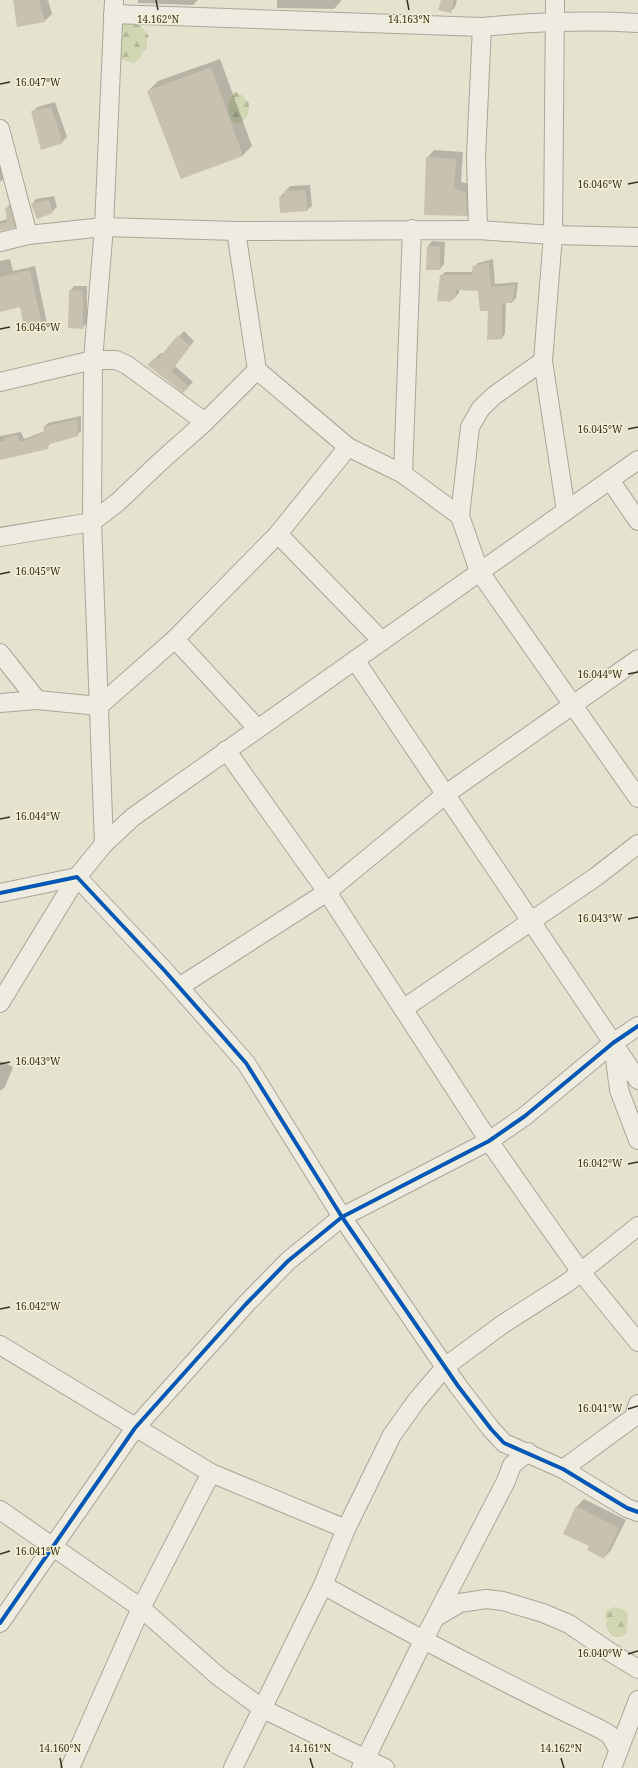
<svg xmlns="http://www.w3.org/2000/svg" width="638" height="1768" viewBox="0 0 638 1768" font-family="'Noto Serif',serif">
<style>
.forest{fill:url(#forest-firs)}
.shadow{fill:#0003}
.building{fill:#c9c1b0}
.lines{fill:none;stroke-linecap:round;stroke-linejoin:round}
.street-casing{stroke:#aaa698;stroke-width:20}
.street{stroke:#eeebe1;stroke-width:18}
.cycleway-casing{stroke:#f5f1d6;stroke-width:6}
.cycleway{stroke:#0057b8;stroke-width:4}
.ticks{fill:none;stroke:#3a3020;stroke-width:1.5}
.ticks-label{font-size:10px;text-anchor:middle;fill:#3a3020;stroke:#f5f1d6;stroke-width:3;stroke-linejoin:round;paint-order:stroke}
</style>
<defs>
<pattern id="forest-firs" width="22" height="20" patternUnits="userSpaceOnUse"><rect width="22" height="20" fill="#d0d6b2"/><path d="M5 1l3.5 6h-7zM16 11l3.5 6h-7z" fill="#b3b899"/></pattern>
</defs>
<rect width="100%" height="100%" fill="#e5e2d0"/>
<!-- forest -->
<g class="forest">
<polygon points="122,23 140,24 149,37 147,40 147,49 143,51 141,57 134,63 120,59 110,42"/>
<path d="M 235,92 L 242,95 L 249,103 L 248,115 L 241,123 L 234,123 C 226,113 226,102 235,92 Z"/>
<path d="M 614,1607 C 635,1611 625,1618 627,1633 L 621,1637 L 614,1637 C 610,1632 603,1627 608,1620 L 605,1619 L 606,1611 Z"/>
</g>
<!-- shadow -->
<g class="shadow">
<polygon points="14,0 48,0 52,14 45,21 18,26"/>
<polygon points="138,0 198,0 193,5 138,3"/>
<polygon points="277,0 341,0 341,1 334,9 277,8"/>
<polygon points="442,0 457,0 455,7 450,12"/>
<polygon points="220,59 252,146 243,155 181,178 148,91 158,81"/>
<polygon points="55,102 67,137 62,142 33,112 37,107"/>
<polygon points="434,150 463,152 461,182 473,185 474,208 467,215 427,158"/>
<polygon points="0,159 10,173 0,182"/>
<polygon points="310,185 312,206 307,210 281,212 280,197 290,186"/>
<polygon points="54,196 57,207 52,212 32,204 36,199"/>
<polygon points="14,203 19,222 15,227 0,231 0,221 8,219 6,209 10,204"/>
<polygon points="432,241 445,242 444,264 440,269 428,246"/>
<polygon points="10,259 13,271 35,266 47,323 43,328 21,306 0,311 0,261"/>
<polygon points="493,259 495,284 518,282 516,298 512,302 506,302 505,334 502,338 479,290 459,289 459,293 451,301 441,276 445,272 473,272 474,267 478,263"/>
<polygon points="74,286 87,286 87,323 82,328 70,291"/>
<polygon points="184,331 194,341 175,366 193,382 183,392 148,365 161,353 163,354"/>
<polygon points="81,416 81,431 77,435 51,442 47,448 0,459 0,436 21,432 24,439 45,431 44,427 48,423"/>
<polygon points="0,1061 13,1067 5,1087 0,1091"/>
<polygon points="584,1499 626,1520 611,1550 604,1558 590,1546 564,1533 577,1506"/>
</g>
<!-- building -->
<g class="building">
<polygon points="13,0 39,0 45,22 17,27"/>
<polygon points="441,0 454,0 451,13 438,10"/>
<polygon points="211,67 243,156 181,179 147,91"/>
<polygon points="51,107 63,143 41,150 31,111"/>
<polygon points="426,157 456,159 454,189 466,192 467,216 424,215"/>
<polygon points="305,190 308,211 280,213 279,197 284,197 284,191"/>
<polygon points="49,200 53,213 37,219 31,204"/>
<polygon points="10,207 15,227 0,231 0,224 7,222 5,208"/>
<polygon points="427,246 440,246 440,270 426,270"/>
<polygon points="489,262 491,287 515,285 512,303 502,303 502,339 487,340 488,311 480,311 478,291 456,290 456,298 452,299 451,302 437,301 440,275 471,275 473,266"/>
<polygon points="30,270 43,329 25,333 20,307 0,312 0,277"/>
<polygon points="69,290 83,291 83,329 68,328"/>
<polygon points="178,335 190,346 171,371 189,387 183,393 147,365 156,357 158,359"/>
<polygon points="77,419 78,436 47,445 48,449 0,460 0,442 5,441 4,438 17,435 20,442 44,433 43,427"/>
<polygon points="576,1506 619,1528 604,1559 587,1550 589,1546 563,1534"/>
</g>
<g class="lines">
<!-- street casing -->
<g class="street-casing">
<g id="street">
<polyline points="555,0 553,235 543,361 566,511"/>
<path d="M 113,14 L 482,27 C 534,22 586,20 638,23"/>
<polyline points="0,129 28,235"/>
<polyline points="478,230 476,156 482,27"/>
<polyline points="236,231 257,370 348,447 403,474 460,516 479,571 638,798"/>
<polyline points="0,242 28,235 104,227 236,231 478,230 553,235 638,237"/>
<polyline points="0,382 93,360 116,360 127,365 205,422"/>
<polyline points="403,474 412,229"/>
<polyline points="610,480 638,521"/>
<polyline points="460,516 470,427 481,408 495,395 543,361"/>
<polyline points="278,534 382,641"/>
<polyline points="0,537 92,522 118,502 161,461 205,422 257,370"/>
<polyline points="175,639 257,728"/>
<polyline points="0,653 37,700 99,706 175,639 278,534 348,447"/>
<polyline points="355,660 613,1043 619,1090 638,1140"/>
<polyline points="0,703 37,700"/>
<polyline points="226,750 327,892 489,1141 537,1210 581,1272 638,1342"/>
<polyline points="104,844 92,522 93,360 104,227 114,0"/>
<polyline points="0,893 77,877 164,970 246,1063 342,1217 458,1386 491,1429 504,1443 563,1469 627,1508 638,1512"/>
<polyline points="179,987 327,892 446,794 638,659"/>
<polyline points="0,1003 77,877 104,844 133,817 638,460"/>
<polyline points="403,1009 597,876 638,844"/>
<polyline points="615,1046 638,1080"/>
<polyline points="0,1345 211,1473 346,1529"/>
<polyline points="563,1469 634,1417 638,1404"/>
<polyline points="0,1510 141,1608 218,1676 263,1709 385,1768"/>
<path d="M 323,1585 C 414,1636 506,1684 600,1729 L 610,1735 L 618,1749"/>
<polyline points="436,1617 460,1603 486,1599 503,1601 543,1613 569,1624 610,1652 638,1669"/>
<polyline points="0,1623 135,1428 246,1304 288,1261 342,1217 489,1141 525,1116 613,1043 638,1026"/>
<polyline points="70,1768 141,1608 211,1473"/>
<polyline points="233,1768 323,1585 346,1529 392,1435 417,1400 446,1366 503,1324 567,1283 638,1226"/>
<polyline points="361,1768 423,1641 506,1481 512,1465 528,1452"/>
<polyline points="612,1768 638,1700"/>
</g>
</g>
<!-- street -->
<use href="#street" class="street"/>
<!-- cycleway casing -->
<g class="cycleway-casing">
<g id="cycleway">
<polyline points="0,893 77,877 164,970 246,1063 342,1217 458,1386 491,1429 504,1443 563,1469 627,1508 638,1512"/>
<polyline points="0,1623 135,1428 246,1304 288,1261 342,1217 489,1141 525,1116 613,1043 638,1026"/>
</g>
</g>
<!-- cycleway -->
<use href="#cycleway" class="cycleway"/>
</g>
<!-- ticks -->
<path class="ticks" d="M 156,0 L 158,10M 407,0 L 409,10M 0,84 L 10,82M 628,184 L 638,182M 0,329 L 10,327M 628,429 L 638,427M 0,574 L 10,572M 628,674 L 638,672M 0,819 L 10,817M 628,919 L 638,917M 0,1064 L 10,1062M 628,1164 L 638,1162M 0,1309 L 10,1307M 628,1409 L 638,1406M 0,1554 L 10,1551M 628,1654 L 638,1651M 60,1758 L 62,1768M 310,1758 L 313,1768M 561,1758 L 564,1768"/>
<g class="ticks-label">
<text x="158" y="23">14.162°N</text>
<text x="409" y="23">14.163°N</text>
<text x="38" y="86">16.047°W</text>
<text x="600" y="188">16.046°W</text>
<text x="38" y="331">16.046°W</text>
<text x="600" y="433">16.045°W</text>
<text x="38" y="575">16.045°W</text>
<text x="600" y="678">16.044°W</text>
<text x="38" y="820">16.044°W</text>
<text x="600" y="922">16.043°W</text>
<text x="38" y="1065">16.043°W</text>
<text x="600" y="1167">16.042°W</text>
<text x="38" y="1310">16.042°W</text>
<text x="600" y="1412">16.041°W</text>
<text x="38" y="1555">16.041°W</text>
<text x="600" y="1657">16.040°W</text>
<text x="60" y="1752">14.160°N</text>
<text x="310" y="1752">14.161°N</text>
<text x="561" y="1752">14.162°N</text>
</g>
</svg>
